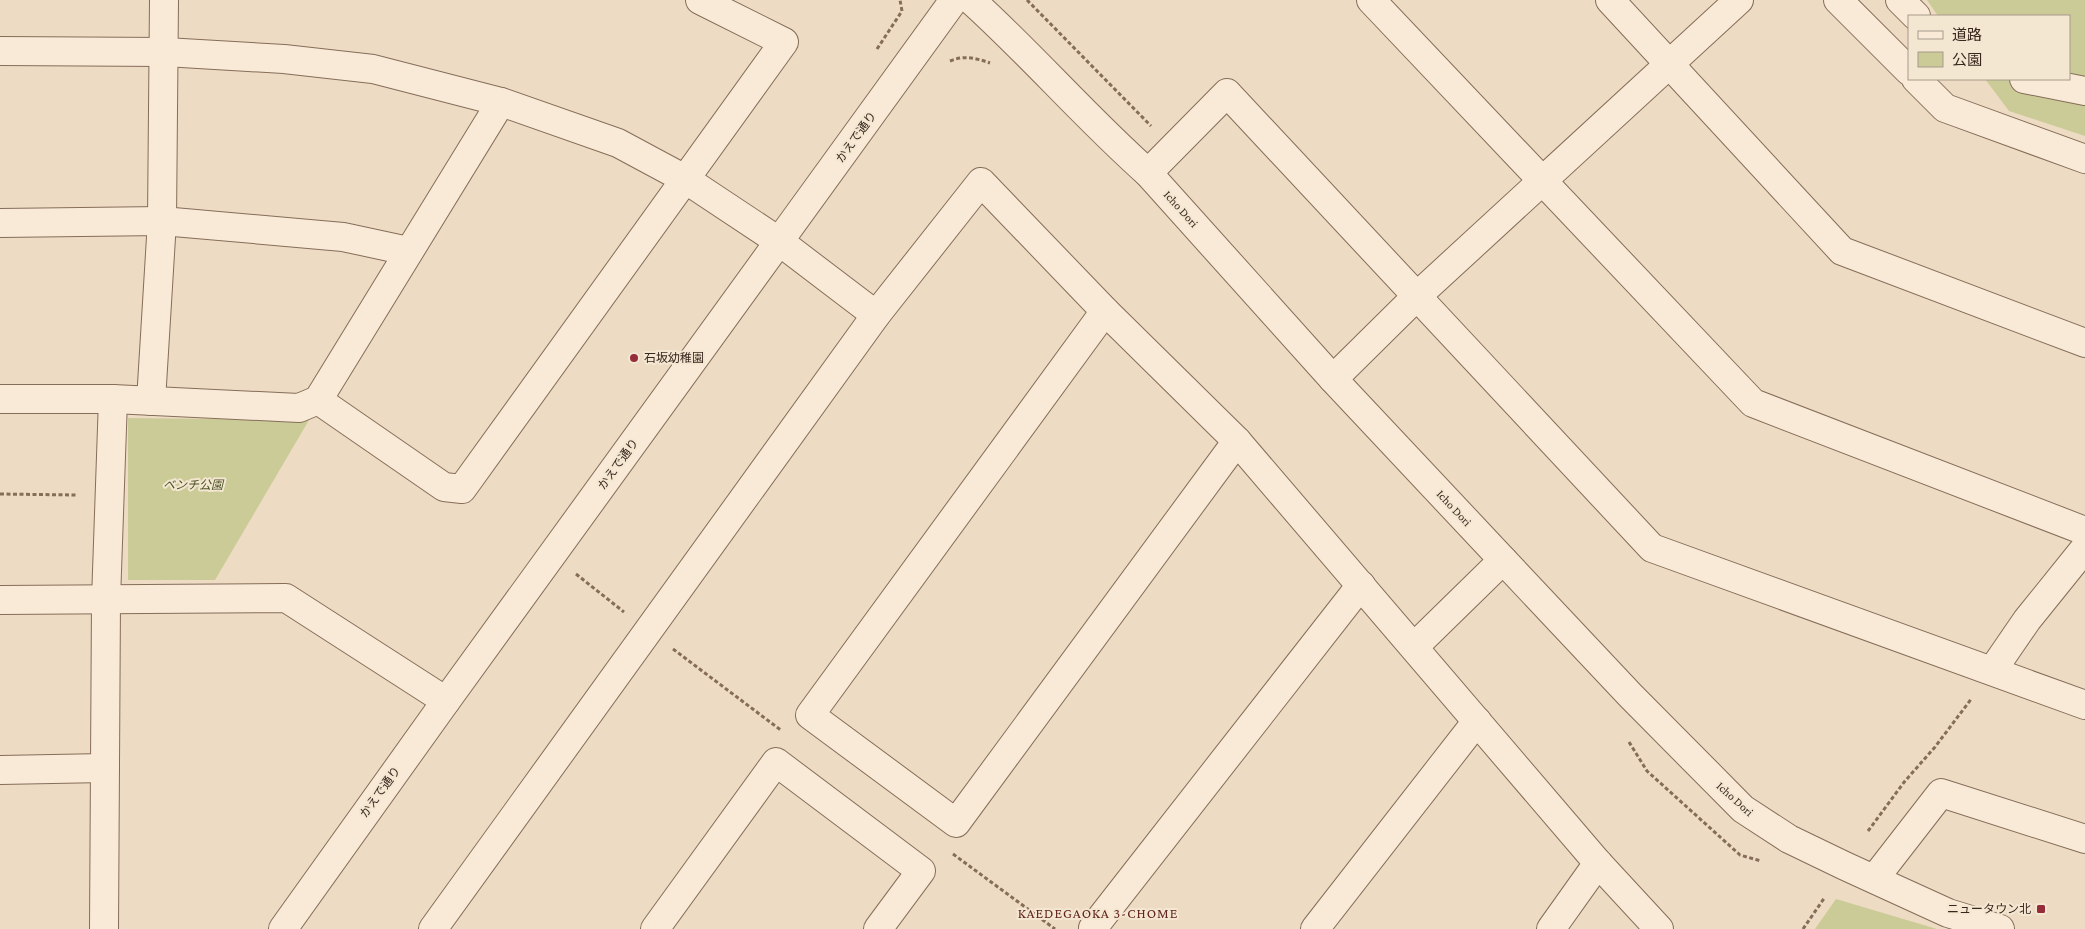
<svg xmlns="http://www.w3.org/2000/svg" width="2085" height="929" viewBox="0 0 2085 929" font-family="'Crimson Pro','Noto Sans JP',serif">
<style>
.green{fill:#cbcb97}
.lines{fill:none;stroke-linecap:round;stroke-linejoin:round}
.pedestrian-casing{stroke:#866d5a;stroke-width:30}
.minor-casing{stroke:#866d5a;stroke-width:30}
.tertiary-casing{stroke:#866d5a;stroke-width:30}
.path{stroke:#866d5a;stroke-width:3;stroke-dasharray:4 2.5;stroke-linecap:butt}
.pedestrian{stroke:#f8ead6;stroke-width:28}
.minor{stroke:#f8ead6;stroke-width:28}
.tertiary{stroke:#f8ead6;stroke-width:28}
.poi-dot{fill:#942c39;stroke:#f4e7d2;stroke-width:2}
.labels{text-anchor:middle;stroke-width:4;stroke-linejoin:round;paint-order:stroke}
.street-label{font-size:12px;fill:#37271e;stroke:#f4e7d2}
.poi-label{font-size:12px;fill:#37271e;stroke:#f4e7d2;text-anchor:start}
.park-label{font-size:12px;font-style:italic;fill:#4c5325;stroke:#f4e7d2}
.neighbourhood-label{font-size:14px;letter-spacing:1px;fill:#62251f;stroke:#f4e7d2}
</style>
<rect width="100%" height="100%" fill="#eddbc3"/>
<!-- green -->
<g class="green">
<polygon points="1927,0 2085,0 2085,136 2009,111 1985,79 2069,79 2069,16 1938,16"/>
<polygon points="128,418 309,420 215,580 128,580"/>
<polygon points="1836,899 1937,929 1815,929"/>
</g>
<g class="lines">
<!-- pedestrian casing -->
<g class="pedestrian-casing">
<polyline id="pedestrian" points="106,600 113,399"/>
</g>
<!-- minor casing -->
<g class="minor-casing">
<g id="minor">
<polyline points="1371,0 1753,403 2085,531"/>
<polyline points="1610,0 1842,251 2085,343"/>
<polyline points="1838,0 1909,71"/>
<polyline points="1900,0 1916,16"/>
<polyline points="0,51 165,52 284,59 373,69 501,102"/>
<polyline points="1916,79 1945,108 2085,159"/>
<polyline points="2024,79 2085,91"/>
<polyline points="1148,173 1227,93 1652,548 2085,705"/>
<polyline points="0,223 162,221 343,237 408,251"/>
<polyline points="1105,311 810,715 956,823 1237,441"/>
<polyline points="1333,379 1416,297 1739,0"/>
<polyline points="0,399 113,399 299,408 318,400 501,102 618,143 685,179 780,242 876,315"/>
<polyline points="318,400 444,487 462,489 784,42 700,0"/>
<polyline points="151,401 162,221 164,0"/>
<polyline points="0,600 286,598 446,701"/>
<polyline points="1414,647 1503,560"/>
<polyline points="1992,671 2027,620 2085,548"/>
<polyline points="0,770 105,768"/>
<polyline points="1875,878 1941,793 2085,839"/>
<polyline points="104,929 106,600"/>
<polyline points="433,929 876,315 981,182 1105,311 1237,441 1598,863 1659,929"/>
<polyline points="655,929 776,762 921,871 878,929"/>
<polyline points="1095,929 1093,928 1361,585"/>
<polyline points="1315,929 1477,721"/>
<polyline points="1551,929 1598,863"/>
</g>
</g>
<!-- tertiary casing -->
<g class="tertiary-casing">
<g id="tertiary">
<path d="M 971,0 C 1032,55 1086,118 1148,173 L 1333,379 L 1503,560 L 1630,695 L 1743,809 L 1789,839 L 1845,866 L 1948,913 L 2000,929"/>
<polyline points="283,929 446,701 954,0"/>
</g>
</g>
<!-- path -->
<g class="path">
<polyline points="1027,0 1151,126"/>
<polyline points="877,49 902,11 900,0"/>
<path d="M 950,61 C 964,55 976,58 990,63"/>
<polyline points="0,494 78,495"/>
<polyline points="576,574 624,612"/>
<polyline points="673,649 782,731"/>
<polyline points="1629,742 1647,771 1740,855 1761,861"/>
<polyline points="1868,831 1905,781 1935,747 1972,698"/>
<polyline points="953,854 1055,929"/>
<polyline points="1803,929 1825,897"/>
</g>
<!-- pedestrian -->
<use href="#pedestrian" class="pedestrian"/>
<!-- minor -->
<use href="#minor" class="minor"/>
<!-- tertiary -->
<use href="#tertiary" class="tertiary"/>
</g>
<!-- markers -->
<g class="poi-dot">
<circle cx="634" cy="358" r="5"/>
<rect x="2036" y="904" width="10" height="10" rx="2.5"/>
</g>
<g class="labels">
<!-- street labels -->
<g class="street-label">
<text transform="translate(856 137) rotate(-54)" y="4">かえで通り</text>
<text transform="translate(1181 209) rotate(48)" y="4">Icho Dori</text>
<text transform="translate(618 464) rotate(-54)" y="4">かえで通り</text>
<text transform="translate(1454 508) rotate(47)" y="4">Icho Dori</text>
<text transform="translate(380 792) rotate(-54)" y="4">かえで通り</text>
<text transform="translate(1735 799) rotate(42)" y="4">Icho Dori</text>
</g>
<!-- poi labels -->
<g class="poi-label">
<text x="644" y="362">石坂幼稚園</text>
<text x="2031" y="913" text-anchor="end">ニュータウン北</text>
</g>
<!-- park labels -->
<g class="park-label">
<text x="193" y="489">ベンチ公園</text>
</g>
<!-- neighbourhood labels -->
<g class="neighbourhood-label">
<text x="1098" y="918">KAEDEGAOKA 3-CHOME</text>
</g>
</g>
<!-- legend -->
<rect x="1908" y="15" width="162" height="65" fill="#f4e7d2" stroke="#a89a8a"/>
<rect x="1918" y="31" width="25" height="8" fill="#f8ead6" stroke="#a89a8a"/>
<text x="1952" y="40" font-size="15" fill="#37271e">道路</text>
<rect x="1918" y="52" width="25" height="15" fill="#cbcb97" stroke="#a89a8a"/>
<text x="1952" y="65" font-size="15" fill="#37271e">公園</text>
</svg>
